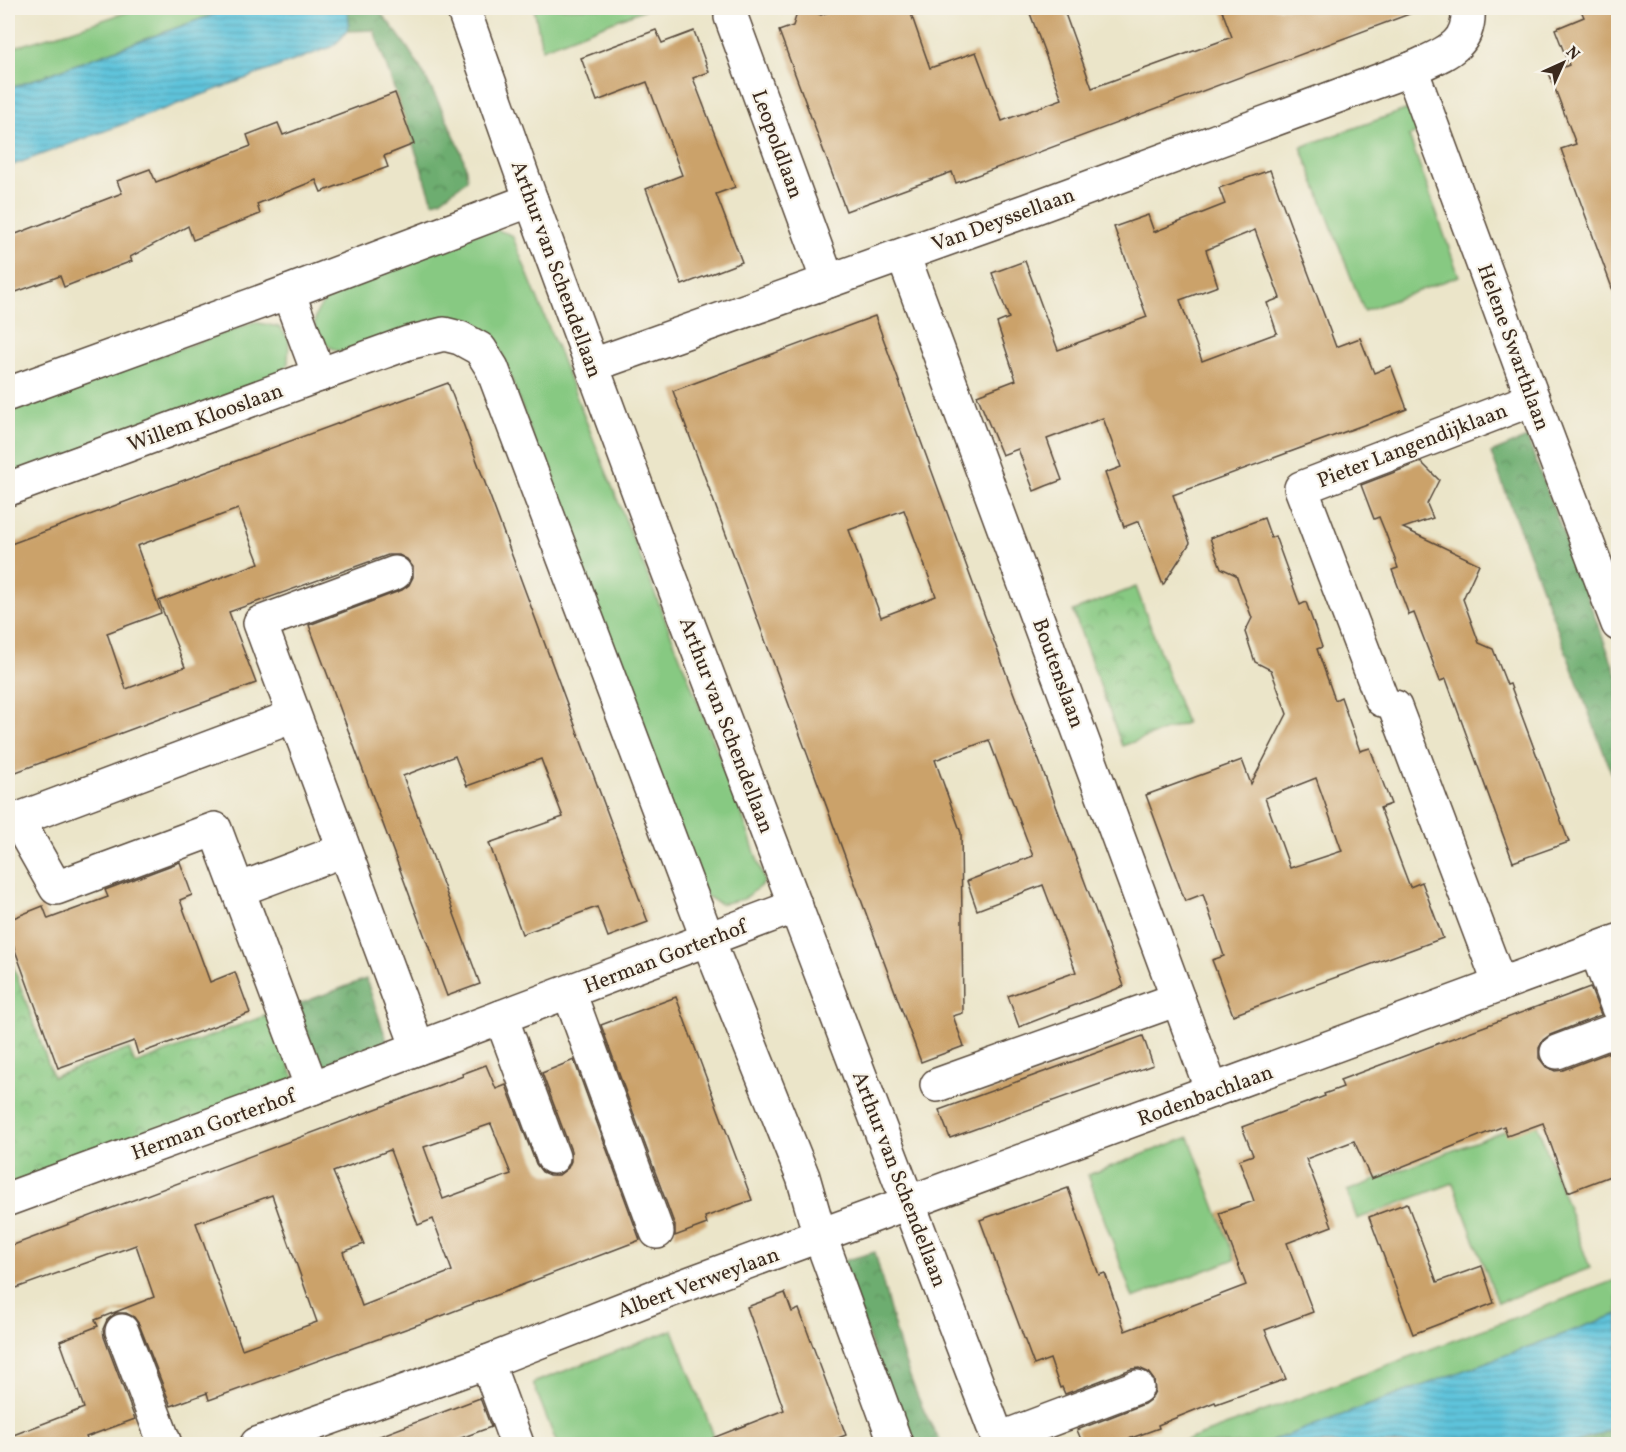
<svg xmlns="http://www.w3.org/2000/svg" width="1626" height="1452" viewBox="0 0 1626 1452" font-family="Vollkorn,serif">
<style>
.grass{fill:#87c982;stroke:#617a50;stroke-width:1.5}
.forest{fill:url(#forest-crowns);stroke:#546c47;stroke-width:1.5}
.park{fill:url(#park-crowns);stroke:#617a50;stroke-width:1.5}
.water{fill:url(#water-rules);stroke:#4c777d;stroke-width:1.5}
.building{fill:#cba26b;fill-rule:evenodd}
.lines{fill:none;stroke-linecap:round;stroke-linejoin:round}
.minor-casing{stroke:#554638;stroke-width:36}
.minor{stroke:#fff;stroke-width:33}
.labels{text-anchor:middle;stroke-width:4.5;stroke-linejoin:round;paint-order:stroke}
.street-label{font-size:21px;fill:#3b2a1e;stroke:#f7f3e8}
</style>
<defs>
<pattern id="forest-crowns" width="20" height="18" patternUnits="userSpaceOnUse" patternTransform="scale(1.5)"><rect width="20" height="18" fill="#6dad70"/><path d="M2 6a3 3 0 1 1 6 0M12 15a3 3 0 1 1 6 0" fill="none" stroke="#5b8d5b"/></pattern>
<pattern id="park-crowns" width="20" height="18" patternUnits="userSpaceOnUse" patternTransform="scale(1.5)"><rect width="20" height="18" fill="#87c982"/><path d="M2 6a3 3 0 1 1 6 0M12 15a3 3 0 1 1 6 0" fill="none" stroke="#70a36a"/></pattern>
<pattern id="water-rules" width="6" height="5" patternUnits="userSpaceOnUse" patternTransform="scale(1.5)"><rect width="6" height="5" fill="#5ec4dc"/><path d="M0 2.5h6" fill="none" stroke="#4f9fb2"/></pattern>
</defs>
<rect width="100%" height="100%" fill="#f7f3e8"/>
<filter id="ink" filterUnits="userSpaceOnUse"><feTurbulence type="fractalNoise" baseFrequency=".0167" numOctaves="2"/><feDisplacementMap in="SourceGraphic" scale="12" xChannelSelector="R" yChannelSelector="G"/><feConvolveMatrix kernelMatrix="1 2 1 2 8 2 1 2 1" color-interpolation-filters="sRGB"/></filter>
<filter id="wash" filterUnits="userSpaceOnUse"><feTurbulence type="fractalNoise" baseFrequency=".008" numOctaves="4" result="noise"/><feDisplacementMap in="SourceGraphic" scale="24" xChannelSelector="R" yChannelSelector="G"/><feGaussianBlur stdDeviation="1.35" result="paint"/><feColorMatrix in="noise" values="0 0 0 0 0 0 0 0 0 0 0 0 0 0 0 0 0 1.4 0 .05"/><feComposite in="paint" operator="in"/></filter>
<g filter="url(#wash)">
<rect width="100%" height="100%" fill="#ebe5c9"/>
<!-- grass -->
<g class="grass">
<polygon points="140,8 231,8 8,89 8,49 69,31"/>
<polygon points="534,8 648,8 542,49"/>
<polygon points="1411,108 1420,132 1409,136 1459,276 1364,311 1301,147"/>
<path d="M 494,229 L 512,235 L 737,800 L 765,882 L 744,899 L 720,904 L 701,893 L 501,351 L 479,326 L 450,321 L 348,355 C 315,345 301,319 332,295 L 465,236 Z"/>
<polygon points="254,322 279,327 289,339 288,364 277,378 8,478 8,410"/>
<polygon points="1535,1119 1590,1268 1498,1303 1453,1183 1357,1219 1347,1191"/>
<polygon points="1189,1137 1235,1259 1133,1298 1088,1175"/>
<polygon points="1618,1279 1618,1314 1263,1444 1177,1444"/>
<polygon points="673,1330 717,1444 557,1444 533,1383"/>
</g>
<!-- forest -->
<g class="forest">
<path d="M 359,8 L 376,8 C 408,42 428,80 448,122 C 457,142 466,158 467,180 L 440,200 L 433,202 L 374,30 L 347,31 L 348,12 Z"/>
<polygon points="1527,438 1618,678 1618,790 1491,453"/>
<polygon points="366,979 388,1044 326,1069 317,1059 296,1005"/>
<path d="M 875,1252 C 892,1317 906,1387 942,1444 L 909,1444 L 840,1262 Z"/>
<polygon points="1618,1427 1618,1444 1571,1444"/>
</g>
<!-- park -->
<g class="park">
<polygon points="1136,587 1186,723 1122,746 1073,611"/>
<polygon points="8,952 53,1077 129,1049 135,1064 270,1014 295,1081 8,1189"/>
</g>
<!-- water -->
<g class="water">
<path d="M 231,8 L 346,8 C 354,26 345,37 331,47 L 8,167 L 8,89 Z"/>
<polygon points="1618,1314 1618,1427 1571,1444 1263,1444"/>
</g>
<g id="blocks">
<!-- building -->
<g class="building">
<polygon points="839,8 909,8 930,68 976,52 1002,121 1062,99 1028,8 1063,8 1092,88 1232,37 1221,8 1420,8 1420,10 956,183 952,172 846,211 779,31 793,26 797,13 808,9 821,15"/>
<polygon points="1580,8 1618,8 1618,295 1615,296 1561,149 1576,144 1549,73 1569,65 1555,29 1584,17"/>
<polygon points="656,30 662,43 694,31 709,72 693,78 735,187 716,194 742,262 682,285 646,189 682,175 647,82 597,101 581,58"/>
<polygon points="395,93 414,144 384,156 388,167 321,192 316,180 257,204 260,214 193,240 188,226 130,257 132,261 87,278 64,287 60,276 8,295 8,237 122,193 117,181 150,169 156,182 251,146 247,135 278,123 283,135"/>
<path d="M 1270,170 L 1336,347 L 1360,338 L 1374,373 L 1391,366 L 1407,409 L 1173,495 L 1190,543 L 1163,585 L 1139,521 L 1124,527 L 1105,473 L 1121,467 L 1103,418 L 1047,439 L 1062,480 L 1046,486 L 1034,491 L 1018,449 L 1002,455 L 977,395 L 1016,380 L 997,323 L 1009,318 L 992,273 L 1025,261 L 1058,350 L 1147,317 L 1114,227 L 1148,215 L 1154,232 L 1225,204 L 1219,188 ZM 1255,230 L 1280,298 L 1267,303 L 1277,333 L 1202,361 L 1180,300 L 1218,286 L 1206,250 Z"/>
<path d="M 875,316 L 994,641 L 1124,986 L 1019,1027 L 1008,996 L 1076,972 L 1043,885 L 977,910 L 967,881 L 1033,856 L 989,740 L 935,760 L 961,833 L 963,1013 L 953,1016 L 964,1046 L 921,1062 L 673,391 ZM 904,510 L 936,596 L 881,617 L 849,530 Z"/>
<path d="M 448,383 L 648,922 L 608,937 L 597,907 L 522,934 L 489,843 L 563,817 L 541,759 L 467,786 L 455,756 L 403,776 L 480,984 L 447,996 L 309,625 L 402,590 L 409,585 L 413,577 L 413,567 L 407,559 L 399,555 L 388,555 L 229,612 L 256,683 L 8,775 L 8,545 ZM 238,509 L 259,563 L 159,601 L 185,667 L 126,689 L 107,633 L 161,613 L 137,546 Z"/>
<polygon points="1421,462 1439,480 1427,504 1433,518 1403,528 1479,564 1463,599 1479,643 1493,649 1507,685 1510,684 1569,842 1513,862 1446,679 1440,681 1414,613 1409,615 1392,570 1398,568 1386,534 1379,517 1374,519 1361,485"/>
<path d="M 1264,518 L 1271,538 L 1275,536 L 1300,605 L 1306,602 L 1322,647 L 1317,649 L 1335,700 L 1341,697 L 1360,751 L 1370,748 L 1391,804 L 1380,808 L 1410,887 L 1422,882 L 1443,938 L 1233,1015 L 1212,960 L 1224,956 L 1203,894 L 1185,901 L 1146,795 L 1242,760 L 1251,784 L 1287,714 L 1271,670 L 1255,662 L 1245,632 L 1252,618 L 1236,575 L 1221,568 L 1210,538 ZM 1316,778 L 1342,851 L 1290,868 L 1265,798 Z"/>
<polygon points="180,862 192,895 180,900 210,982 235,972 250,1013 138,1054 134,1041 58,1068 8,931 8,920 43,906 48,919 108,897 105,890"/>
<polygon points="1590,987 1601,1015 1550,1035 1543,1040 1539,1048 1539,1058 1546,1067 1555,1071 1563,1070 1618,1049 1618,1173 1568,1192 1543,1123 1507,1136 1504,1126 1371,1179 1354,1141 1306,1159 1332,1226 1287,1243 1313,1312 1265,1330 1286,1379 1216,1404 1215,1402 1158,1425 1159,1428 1115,1444 1083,1444 1077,1430 1144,1404 1151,1399 1155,1391 1154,1380 1148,1372 1139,1368 1131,1369 1065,1394 1062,1387 1060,1388 1050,1359 1034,1365 980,1220 1068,1188 1099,1275 1105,1273 1125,1331 1246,1285 1219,1213 1254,1201 1239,1160 1253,1155 1242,1127 1325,1096 1324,1094 1343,1087 1340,1080"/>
<polygon points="676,997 752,1200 705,1217 707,1224 675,1236 675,1226 601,1025"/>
<polygon points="1143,1036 1153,1065 950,1138 939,1110"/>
<path d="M 574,1060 L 640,1240 L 436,1318 L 209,1400 L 207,1393 L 171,1406 L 139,1324 L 134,1317 L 126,1313 L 116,1313 L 107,1320 L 103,1329 L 104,1337 L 135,1419 L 86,1437 L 89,1444 L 8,1444 L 8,1437 L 84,1408 L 60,1341 L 98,1326 L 95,1320 L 154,1297 L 136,1245 L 8,1291 L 8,1247 L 405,1098 L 463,1076 L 462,1074 L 486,1065 L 496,1089 L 506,1085 L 536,1164 L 542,1172 L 549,1175 L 559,1175 L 568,1168 L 571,1161 L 571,1151 L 542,1073 ZM 491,1124 L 511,1174 L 443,1199 L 424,1147 ZM 390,1150 L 418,1225 L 433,1219 L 452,1271 L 362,1306 L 343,1252 L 364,1244 L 333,1172 ZM 272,1195 L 317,1322 L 242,1349 L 196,1223 Z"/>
<polygon points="1407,1203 1437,1282 1482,1266 1494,1303 1413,1334 1369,1217"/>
<polygon points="785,1293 792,1312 799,1309 846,1435 822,1444 701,1444 700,1443 784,1410 747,1307"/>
<polygon points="480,1398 491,1427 445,1444 364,1444 364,1442"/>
</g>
</g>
</g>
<g filter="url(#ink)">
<use href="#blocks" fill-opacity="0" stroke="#554638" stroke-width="1.5"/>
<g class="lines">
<!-- minor casing -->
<g class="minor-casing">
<g id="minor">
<polyline points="463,8 531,200 657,542 1000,1444"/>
<polyline points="733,8 731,17 828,281"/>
<polyline points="1411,69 1533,399 1618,624"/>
<polyline points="903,255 1212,1091"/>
<path d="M 593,365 L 1028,210 L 1411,69 C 1442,54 1471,48 1468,8"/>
<polyline points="319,375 408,343 444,334 460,338 480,349 492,368 708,940 803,1177 820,1236 896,1444"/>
<polyline points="8,394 288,292 531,200"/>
<polyline points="8,489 319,375 288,292"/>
<polyline points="395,573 260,623 418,1048"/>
<polyline points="1382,700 1301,488 1533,399"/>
<polyline points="1395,707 1500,985"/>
<polyline points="17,819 56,888 215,829 312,1088"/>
<polyline points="8,823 294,716"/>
<polyline points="238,890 344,850"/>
<polyline points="1596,950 1618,1008"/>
<polyline points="569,992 657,1232"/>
<polyline points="501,1017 553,1157"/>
<polyline points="1557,1052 1618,1029"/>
<polyline points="937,1085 1178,999"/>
<polyline points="8,1199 312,1088 796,906"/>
<polyline points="122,1331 165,1444"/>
<polyline points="487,1362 517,1444"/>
<polyline points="999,1439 1137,1387"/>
<polyline points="257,1444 487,1362 669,1291 1618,941"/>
</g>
</g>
<!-- minor -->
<use href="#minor" class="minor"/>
</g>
</g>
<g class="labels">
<!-- street labels -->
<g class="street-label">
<text transform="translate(778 144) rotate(70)" y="7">Leopoldlaan</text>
<text transform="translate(1003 219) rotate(-20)" y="7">Van Deyssellaan</text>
<text transform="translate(557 269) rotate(70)" y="7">Arthur van Schendellaan</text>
<text transform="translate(1514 347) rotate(70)" y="7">Helene Swarthlaan</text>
<text transform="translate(205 417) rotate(-20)" y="7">Willem Klooslaan</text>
<text transform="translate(1412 445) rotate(-21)" y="7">Pieter Langendijklaan</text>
<text transform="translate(1059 673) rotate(70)" y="7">Boutenslaan</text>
<text transform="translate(727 725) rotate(69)" y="7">Arthur van Schendellaan</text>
<text transform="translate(665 956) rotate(-21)" y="7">Herman Gorterhof</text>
<text transform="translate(1205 1095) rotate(-20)" y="7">Rodenbachlaan</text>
<text transform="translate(213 1124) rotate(-20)" y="7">Herman Gorterhof</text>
<text transform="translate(900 1179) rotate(69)" y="7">Arthur van Schendellaan</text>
<text transform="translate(698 1282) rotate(-20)" y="7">Albert Verweylaan</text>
</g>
</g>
<!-- margin -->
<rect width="1626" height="1452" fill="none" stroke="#f7f3e8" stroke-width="30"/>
<!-- north arrow -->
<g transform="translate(1563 63) rotate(45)" stroke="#f7f3e8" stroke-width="4.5" paint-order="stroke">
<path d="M0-4.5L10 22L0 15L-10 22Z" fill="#3b2a1e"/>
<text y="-9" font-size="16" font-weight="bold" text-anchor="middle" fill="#3b2a1e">N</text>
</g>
</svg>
